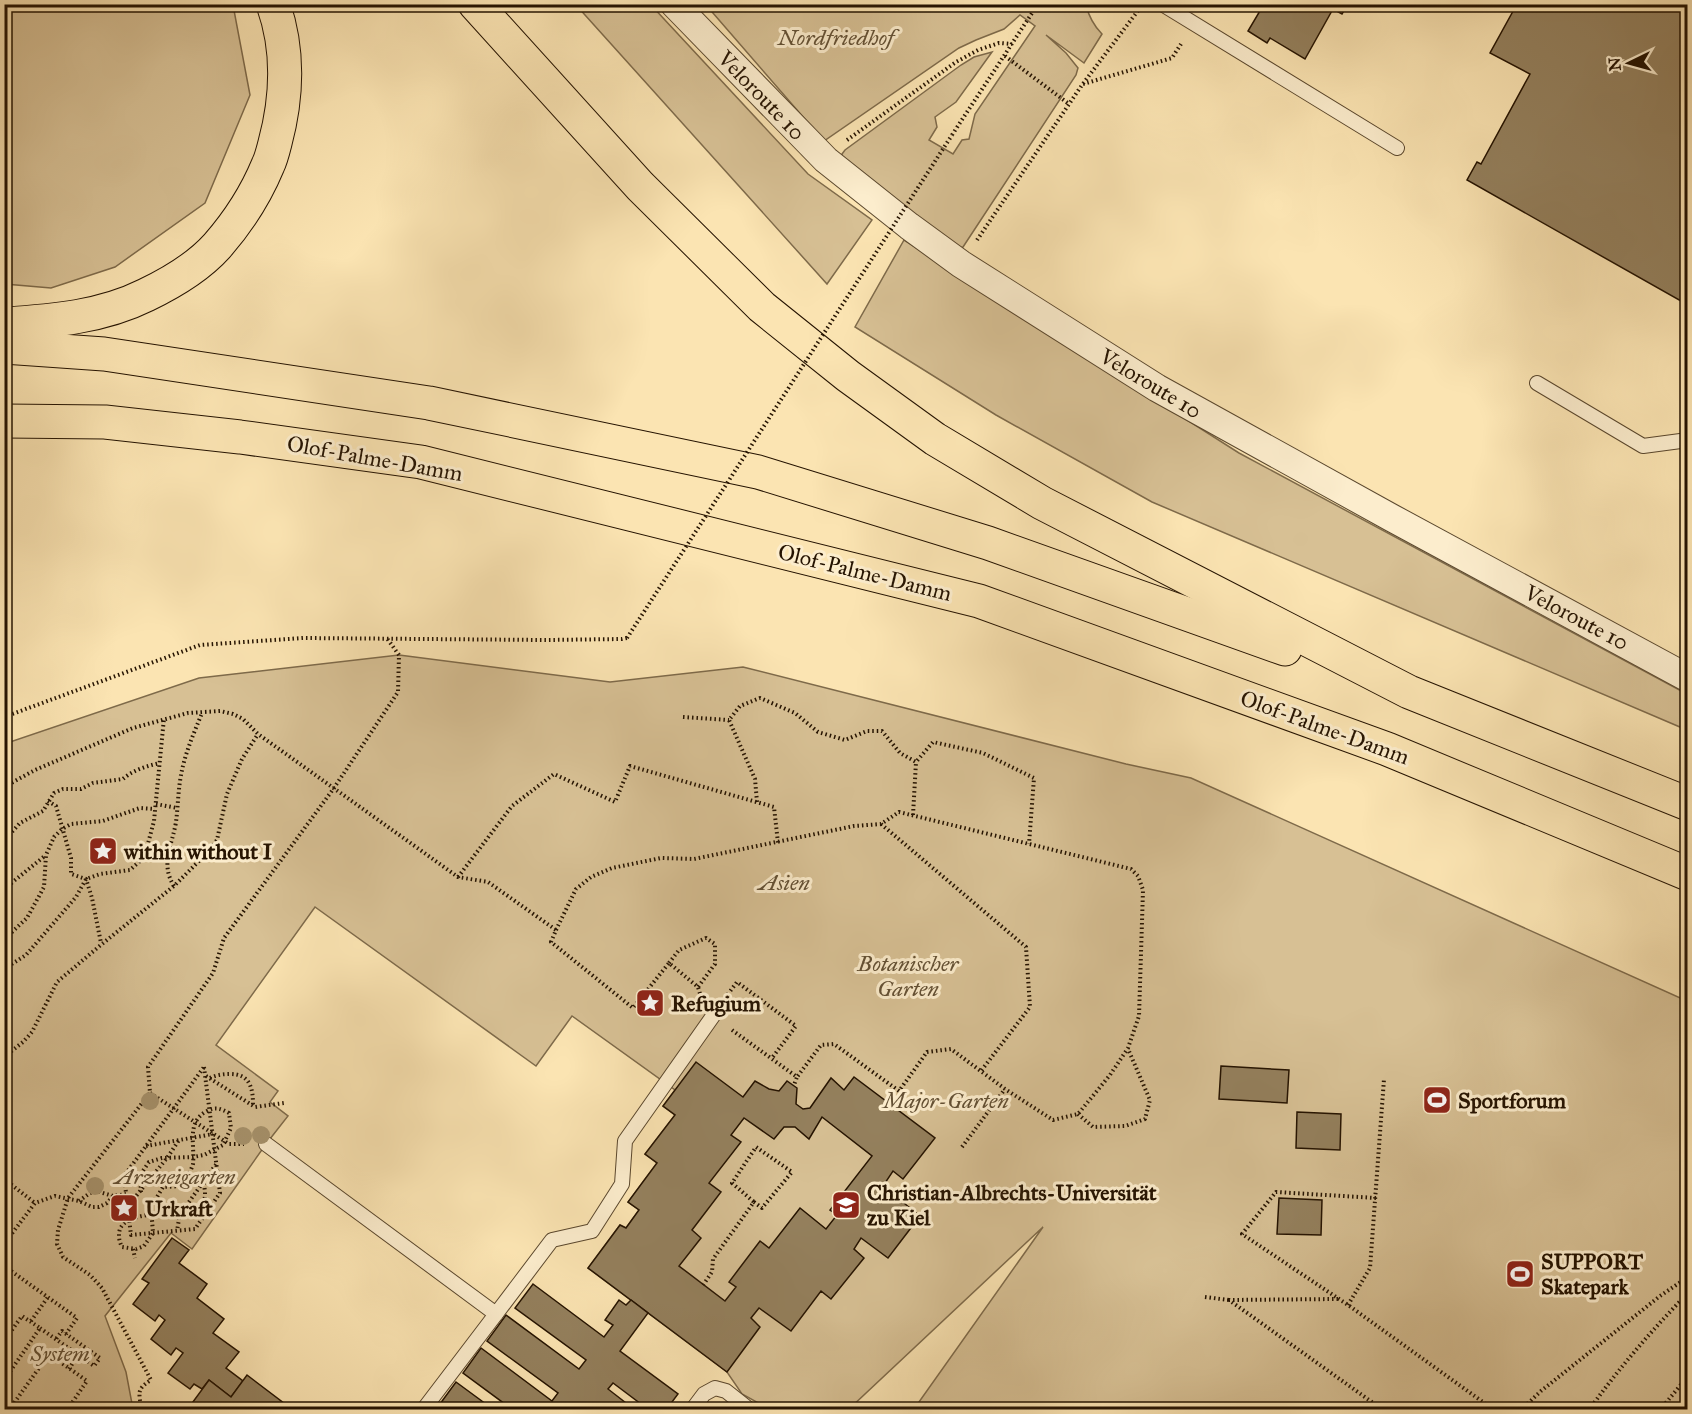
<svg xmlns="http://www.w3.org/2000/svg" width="1692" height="1414" viewBox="0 0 1692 1414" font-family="'IM FELL Great Primer',serif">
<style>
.green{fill:#d7c094;stroke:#7e6a4a;stroke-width:1.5}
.building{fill:#94805d;stroke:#251301;stroke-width:1.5;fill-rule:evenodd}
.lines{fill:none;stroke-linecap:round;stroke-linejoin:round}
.lane-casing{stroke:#5a472d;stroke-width:16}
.street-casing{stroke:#5a472d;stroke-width:29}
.highway-casing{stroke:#251301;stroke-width:35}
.path{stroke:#251301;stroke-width:4;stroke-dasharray:1.5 3;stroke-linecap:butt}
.lane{stroke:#fcedcd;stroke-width:14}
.street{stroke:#fcedcd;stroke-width:27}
.highway{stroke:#fbe4b2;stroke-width:33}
.path-bridge{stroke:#251301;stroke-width:4;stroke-dasharray:1.5 3;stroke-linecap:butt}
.tree{fill:#a7936d}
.labels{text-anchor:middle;stroke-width:6;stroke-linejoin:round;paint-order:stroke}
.park-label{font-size:22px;font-style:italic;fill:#635034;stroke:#fcedcd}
.street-label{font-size:22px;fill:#251301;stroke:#fcedcd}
.poi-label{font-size:22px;font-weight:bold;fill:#251301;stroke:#fcedcd;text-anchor:start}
</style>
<rect width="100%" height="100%" fill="#fbe4b2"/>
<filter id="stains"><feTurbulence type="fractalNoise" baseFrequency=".00333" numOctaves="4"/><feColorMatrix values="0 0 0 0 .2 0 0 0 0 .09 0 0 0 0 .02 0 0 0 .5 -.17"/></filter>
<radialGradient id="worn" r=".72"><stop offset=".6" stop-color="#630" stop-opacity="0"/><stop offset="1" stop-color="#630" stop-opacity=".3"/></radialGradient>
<!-- green -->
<g class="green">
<polygon points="4,5 233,5 250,95 205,203 115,267 51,288 5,284"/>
<polygon points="576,5 651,5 808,174 872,220 827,284"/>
<path d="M 706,5 L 1086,5 C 1089,17 1093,25 1102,34 L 1084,63 L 1046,35 L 1066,53 L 1078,68 L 1076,75 L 963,247 L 960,248 L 843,161 L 842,154 L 845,150 L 961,65 L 974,57 L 992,52 L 956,102 L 935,117 L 937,127 L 929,140 L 953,154 L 962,140 L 969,139 L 975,114 L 1035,26 L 1020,15 L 1004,29 L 976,40 L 959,48 L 824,141 Z"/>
<polygon points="904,240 1239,453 1687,694 1687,730 1152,502 996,415 855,327"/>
<polygon points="399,655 610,682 743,667 1126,764 1191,778 1687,1001 1687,1409 914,1409 1043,1227 849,1409 769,1409 742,1394 727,1372 588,1268 620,1225 626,1228 639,1210 628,1202 657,1163 645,1154 675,1115 663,1106 675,1090 572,1016 536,1066 315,907 216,1045 278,1091 270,1102 288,1116 266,1144 192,1249 171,1233 105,1316 126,1372 133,1409 5,1409 4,744 199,678"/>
</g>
<!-- building -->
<g class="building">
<polygon points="1264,4 1348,4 1342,14 1333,9 1305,59 1270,38 1267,43 1248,31"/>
<polygon points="1517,4 1688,4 1688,305 1467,180 1477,162 1481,164 1530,74 1490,53"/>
<path d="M 696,1062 L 743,1097 L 755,1081 L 769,1089 L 779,1091 L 787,1081 L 797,1088 L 796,1104 L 803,1109 L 810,1108 L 831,1078 L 844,1090 L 854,1077 L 935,1138 L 903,1179 L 893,1171 L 883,1186 L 920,1216 L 888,1258 L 861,1238 L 854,1249 L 864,1258 L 831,1299 L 821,1291 L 791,1331 L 759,1308 L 751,1318 L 760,1327 L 727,1372 L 588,1268 L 620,1225 L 626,1228 L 639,1210 L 628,1202 L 657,1163 L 645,1154 L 675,1115 L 663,1106 ZM 822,1117 L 872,1156 L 830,1210 L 837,1215 L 826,1229 L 800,1208 L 769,1248 L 760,1241 L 729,1282 L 736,1287 L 725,1301 L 679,1266 L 701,1238 L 692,1230 L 721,1192 L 709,1183 L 741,1142 L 731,1135 L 744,1118 L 774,1139 L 784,1127 L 795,1127 L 809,1139 Z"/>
<polygon points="1221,1066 1289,1070 1287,1103 1219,1099"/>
<polygon points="1297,1112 1341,1114 1340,1150 1296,1148"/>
<polygon points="1279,1198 1322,1200 1321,1235 1277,1234"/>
<polygon points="172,1238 189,1250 179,1263 207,1284 197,1298 224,1319 213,1333 239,1352 226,1368 243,1381 231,1397 209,1380 202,1389 194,1384 190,1389 168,1373 183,1353 176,1348 171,1355 151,1339 165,1320 159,1315 155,1321 133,1304 149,1283 142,1279"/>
<polygon points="533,1284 604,1337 613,1325 605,1320 619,1300 626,1305 631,1300 648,1313 620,1351 678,1394 666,1410 649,1410 613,1383 608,1389 635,1410 513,1410 463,1373 481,1348 552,1401 558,1393 487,1341 506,1315 579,1369 586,1360 515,1308"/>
<polygon points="247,1375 293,1410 187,1410 209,1380 231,1397"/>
<polygon points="456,1382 494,1410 439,1410 437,1408"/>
</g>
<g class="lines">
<!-- lane casing -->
<g class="lane-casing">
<g id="lane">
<polyline points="1162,4 1397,148"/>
<polyline points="1537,383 1643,446 1688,440"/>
<polyline points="266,1144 496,1314 552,1240 592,1231 622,1184 625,1141 713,1016"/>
<polyline points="423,1410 496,1314"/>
<polyline points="692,1410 704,1394 715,1388 726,1391 750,1410"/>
</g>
</g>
<!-- street casing -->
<g class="street-casing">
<polyline id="street" points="674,4 826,160 909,226 961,264 1157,388 1392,518 1688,678"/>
</g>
<!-- highway casing -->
<g class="highway-casing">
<g id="highway">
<polyline points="475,4 640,186 762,307 848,376 935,439 1042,503 1409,692 1688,804"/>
<path d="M 4,324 C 53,321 102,317 146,295 C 171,283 199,266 217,246 C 238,222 256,194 268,165 C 271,159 273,151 275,143 C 287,98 289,49 273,4"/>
<polyline points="4,347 104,354 429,403 758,472 988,543 1285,649"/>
<polyline points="4,421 105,422 240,437 421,462 979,601 1387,749 1688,874"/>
</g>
</g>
<!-- path -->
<g class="path">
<polyline points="1005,56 1069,104"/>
<polyline points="1083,84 1172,58 1181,44"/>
<polyline points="952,135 1038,4"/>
<polyline points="847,140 956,62 978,50 999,43 1012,44"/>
<polyline points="977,240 1082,85 1140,8"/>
<polyline points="4,717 200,645 303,638 546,640 622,639 627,638"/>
<polyline points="683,717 729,720"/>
<polyline points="4,787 35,770 133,728 188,713 220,711 233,714 243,719 258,734 458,877 488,882 556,930 551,942 633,1008 669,963 698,987 701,997"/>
<polyline points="48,801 56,806 71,858 71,874 86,879 92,898 101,943"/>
<polyline points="757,802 755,779 729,720 740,706 760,698 795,713 818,732 845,740 867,731 882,731 900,753 916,762 933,742 983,753 1034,778 1029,844"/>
<polyline points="156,804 177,808"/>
<polyline points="913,815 916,762"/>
<polyline points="881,824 1026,947 1030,1007 981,1071"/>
<path d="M 4,835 L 11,833 L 20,823 L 43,811 L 54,793 L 63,789 L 81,789 L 93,783 L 123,779 C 133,770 147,766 160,763"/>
<polyline points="458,877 512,806 554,774 615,802 630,766 774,807 778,843"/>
<path d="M 174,886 C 160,864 172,846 176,822 C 178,807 178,791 181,775 C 185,753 194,733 202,713"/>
<polyline points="4,889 46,855"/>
<polyline points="556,930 576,889 591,877 612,868 661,858 694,859 854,826 881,824 899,812 1131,869 1138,876 1143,890 1139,1016 1128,1048 1110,1075 1078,1114 1053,1120 1005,1089 951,1049 927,1052 899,1091 834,1044 821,1045 797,1077"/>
<polyline points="4,937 12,932 27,918 44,887 46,855 54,837 62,829 71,824 103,821 140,808 155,809"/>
<polyline points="669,963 679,950 706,938 715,944 715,964 698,987"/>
<polyline points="4,969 26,955 76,897 86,879 100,874 130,870 141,860 146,851 154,821 164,718"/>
<polyline points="725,998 737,982 796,1026 772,1058"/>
<polyline points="732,1030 797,1077 794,1085"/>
<polyline points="4,1057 23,1042 32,1032 57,982 102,944 174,886 205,855 217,840 227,794 242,759 258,734"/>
<polygon points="204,1067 220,1193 195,1229 131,1235 124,1176"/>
<polyline points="206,1076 255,1107 284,1103"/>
<path d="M 210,1078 C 216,1075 223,1074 230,1074 C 250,1074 253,1088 253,1105"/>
<polyline points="150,1093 229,1144 244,1144"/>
<polyline points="1078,1114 1093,1127 1125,1126 1145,1119 1150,1100 1128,1049"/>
<polyline points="146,1146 213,1134"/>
<polyline points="962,1147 1005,1089"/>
<polyline points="4,1179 35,1203"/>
<path d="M 141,1192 L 140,1175 L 149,1162 L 162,1158 L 193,1157 L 204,1155 L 223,1145 L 231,1128 L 229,1113 C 221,1109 216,1106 207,1111 C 186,1122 195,1144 193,1164 C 191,1171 186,1179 182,1186 L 163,1187 L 151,1207 L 153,1233 L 144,1246 L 136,1249 L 122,1247 C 119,1241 118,1235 120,1229 C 127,1212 167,1214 182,1213 C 187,1213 192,1213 196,1211 C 207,1205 206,1192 203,1181"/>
<polyline points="1376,1198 1276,1192 1242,1234 1348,1305 1494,1410"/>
<polyline points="79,1201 90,1193 96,1191 113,1196 126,1194"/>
<polyline points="128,1206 167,1158 179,1140"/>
<polyline points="181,1213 217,1163"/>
<polyline points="176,1214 179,1219 177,1231"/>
<polyline points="4,1244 35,1203 55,1196 79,1201 92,1207 99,1207 107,1203 113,1196"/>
<polyline points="133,1249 135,1258"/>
<polyline points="4,1266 77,1318 66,1334"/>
<polyline points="703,1285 712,1272 713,1259 754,1202 762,1208 792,1172 756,1147 732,1183 754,1202"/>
<polyline points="1205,1297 1229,1300"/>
<polyline points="1338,1299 1229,1300 1383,1410"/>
<polyline points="1348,1305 1370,1268 1384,1079"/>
<polyline points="31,1321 48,1297"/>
<path d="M 40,1328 C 58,1341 76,1353 94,1366 L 100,1358 L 62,1331 L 56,1339"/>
<polyline points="4,1341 22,1316 40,1328 7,1376 4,1374"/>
<polyline points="69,1369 78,1355"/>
<polyline points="9,1410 49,1354 87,1381 67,1410"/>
<path d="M 141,1410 C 140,1393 135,1390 151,1380 L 102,1288 L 90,1275 L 63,1257 L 57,1244 L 58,1230 L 68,1198 L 150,1093 L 148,1067 L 213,973 L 224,938 L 334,788 L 398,692 L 399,655 L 386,637"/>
<polyline points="1521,1410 1541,1391 1660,1296 1688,1277"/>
<path d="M 1589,1410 C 1619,1368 1652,1330 1688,1293"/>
<polyline points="1660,1410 1688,1376"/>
</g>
<!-- lane -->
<use href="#lane" class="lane"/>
<!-- street -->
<use href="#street" class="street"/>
<!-- highway -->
<use href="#highway" class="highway"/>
<!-- path-bridge -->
<polyline class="path-bridge" points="627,638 952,135"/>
</g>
<!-- trees -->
<g class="tree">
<circle cx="150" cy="1101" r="9"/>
<circle cx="261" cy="1135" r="9"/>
<circle cx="243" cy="1136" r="9"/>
<circle cx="95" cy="1186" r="9"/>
</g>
<!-- icons -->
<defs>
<g id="sight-square" transform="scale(1.5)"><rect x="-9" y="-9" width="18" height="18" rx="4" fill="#8f2418" stroke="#fcedcd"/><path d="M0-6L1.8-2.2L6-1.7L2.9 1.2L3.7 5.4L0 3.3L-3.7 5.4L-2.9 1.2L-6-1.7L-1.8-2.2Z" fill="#fff"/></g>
<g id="stadium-square" transform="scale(1.5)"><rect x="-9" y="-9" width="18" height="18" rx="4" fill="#8f2418" stroke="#fcedcd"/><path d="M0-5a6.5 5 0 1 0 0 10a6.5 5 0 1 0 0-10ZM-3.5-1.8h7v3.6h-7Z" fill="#fff"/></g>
<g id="university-square" transform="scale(1.5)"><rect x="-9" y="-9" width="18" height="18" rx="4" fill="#8f2418" stroke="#fcedcd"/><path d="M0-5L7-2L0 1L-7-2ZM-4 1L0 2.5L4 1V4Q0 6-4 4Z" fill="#fff"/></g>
</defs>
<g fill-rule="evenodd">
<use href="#sight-square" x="103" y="851"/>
<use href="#sight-square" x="650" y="1003"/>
<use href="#stadium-square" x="1437" y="1100"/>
<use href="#university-square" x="846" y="1205"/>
<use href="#sight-square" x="124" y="1208"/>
<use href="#stadium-square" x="1520" y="1274"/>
</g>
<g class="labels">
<!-- park labels -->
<g class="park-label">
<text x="836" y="45">Nordfriedhof</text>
<text x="784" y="890">Asien</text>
<text x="908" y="971">Botanischer<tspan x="908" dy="25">Garten</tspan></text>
<text x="946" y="1108">Major-Garten</text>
<text x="175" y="1184">Arzneigarten</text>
<text x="60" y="1361">System</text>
</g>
<!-- street labels -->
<g class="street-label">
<text transform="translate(762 95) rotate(46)" y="8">Veloroute 10</text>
<text transform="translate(1151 383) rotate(31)" y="8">Veloroute 10</text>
<text transform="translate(375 458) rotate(10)" y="8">Olof-Palme-Damm</text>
<text transform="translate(865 572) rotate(14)" y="8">Olof-Palme-Damm</text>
<text transform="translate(1577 617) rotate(28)" y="8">Veloroute 10</text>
<text transform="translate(1325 727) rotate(20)" y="8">Olof-Palme-Damm</text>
</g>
<!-- poi labels -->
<g class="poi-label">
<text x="124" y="859">within without I</text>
<text x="671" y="1011">Refugium</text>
<text x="1458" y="1108">Sportforum</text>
<text x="867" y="1200">Christian-Albrechts-Universität<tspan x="867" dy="25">zu Kiel</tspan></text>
<text x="145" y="1216">Urkraft</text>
<text x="1541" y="1269">SUPPORT<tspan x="1541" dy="25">Skatepark</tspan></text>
</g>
</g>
<!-- margin -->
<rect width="1692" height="1414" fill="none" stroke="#fbe4b2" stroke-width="24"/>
<rect x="6" y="6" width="1680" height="1402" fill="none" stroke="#251301" stroke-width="3"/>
<rect x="12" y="12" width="1668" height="1390" fill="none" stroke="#251301" stroke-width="1.5"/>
<!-- north arrow -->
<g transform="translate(1629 63) rotate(265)" stroke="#fcedcd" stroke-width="4.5" paint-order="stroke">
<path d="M0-4.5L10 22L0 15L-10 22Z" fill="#251301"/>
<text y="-9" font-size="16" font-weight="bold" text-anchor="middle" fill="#251301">N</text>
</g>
<rect width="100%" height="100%" filter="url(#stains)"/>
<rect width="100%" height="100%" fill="url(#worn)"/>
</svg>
